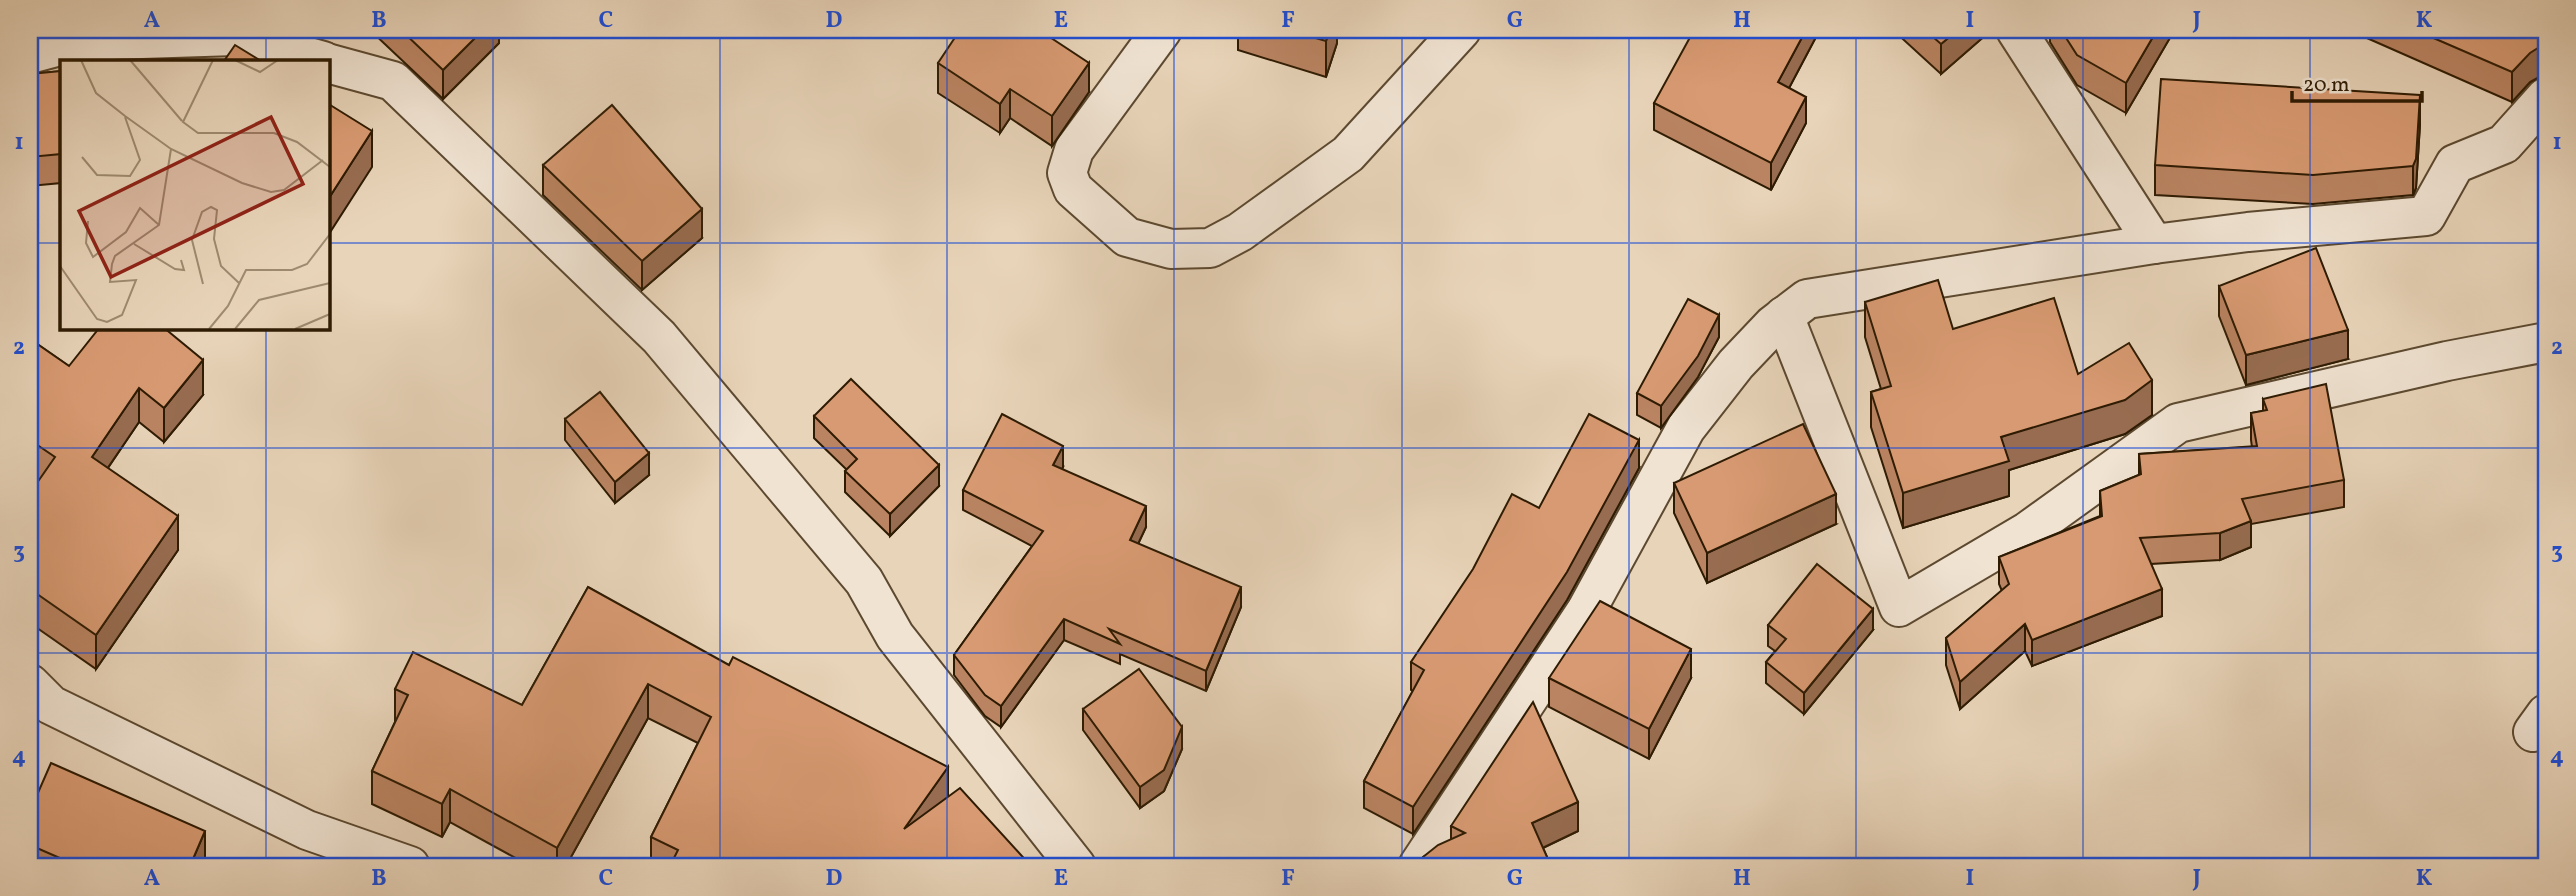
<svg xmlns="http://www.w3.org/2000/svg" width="2576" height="896" viewBox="0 0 2576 896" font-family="Vollkorn,serif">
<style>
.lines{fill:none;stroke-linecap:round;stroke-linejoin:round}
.minor-casing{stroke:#5c4930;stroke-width:42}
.minor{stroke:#f0e3d2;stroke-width:38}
.wall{fill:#ba8462;stroke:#2e1b03;stroke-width:2}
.shaded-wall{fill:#976c50;stroke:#2e1b03;stroke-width:2}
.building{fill:#d89a72;stroke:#2e1b03;stroke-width:2}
.grid{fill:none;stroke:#1d4ed8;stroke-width:2;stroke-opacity:0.55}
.inset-road{fill:none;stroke:#9e8a70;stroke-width:2}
.view{fill:#8f2418;fill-opacity:0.15;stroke:#8f2418;stroke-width:3.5}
.inset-edge{fill:none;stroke:#2e1b03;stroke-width:3.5}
.neatline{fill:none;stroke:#1d4ed8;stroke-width:2.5}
.grid-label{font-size:23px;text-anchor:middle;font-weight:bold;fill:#1d4ed8}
</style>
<rect width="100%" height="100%" fill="#e8d4b9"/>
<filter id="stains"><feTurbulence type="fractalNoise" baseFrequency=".00286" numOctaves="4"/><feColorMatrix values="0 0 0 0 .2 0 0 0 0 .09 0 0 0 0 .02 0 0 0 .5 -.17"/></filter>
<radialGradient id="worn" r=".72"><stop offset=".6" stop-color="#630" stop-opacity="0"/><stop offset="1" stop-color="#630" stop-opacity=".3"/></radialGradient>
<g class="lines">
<!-- minor casing -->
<g class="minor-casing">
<g id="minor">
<polyline points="1162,30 1074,150 1067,173 1073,189 1127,237 1171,249 1210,248 1240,232 1348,154 1461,30"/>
<polyline points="2016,30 2154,244"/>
<polyline points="30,54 79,41 235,36 323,61"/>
<polyline points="327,63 393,81 659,337 864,581 895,636 1076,866"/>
<polyline points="1784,316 1899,607 2028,531 2178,423 2447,361 2546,342"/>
<polyline points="30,684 51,705 307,830 410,866"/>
<polyline points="2533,732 2546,714"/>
<polyline points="1418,866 1586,611 1686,428 1736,364 1773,325 1807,299 2154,244 2248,232 2426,216 2455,164 2504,144 2546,97"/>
</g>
</g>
<!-- minor -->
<use href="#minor" class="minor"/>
</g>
<!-- wall -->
<g class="wall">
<polygon points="370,30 499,30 499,43 443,99"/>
<polygon points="1238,30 1337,30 1337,43 1326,77 1238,50"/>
<polygon points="1816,30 1816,37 1789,88 1806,123 1771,190 1654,130 1654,103"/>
<polygon points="1893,30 1988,30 1988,33 1941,74"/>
<polygon points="2050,30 2171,30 2171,36 2126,113 2077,85 2050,42"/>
<polygon points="2351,30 2546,30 2541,76 2530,82 2512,102 2351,31"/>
<polygon points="938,63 1089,92 1052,146 1010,118 1000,133 938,93"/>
<polygon points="61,71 61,183 30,186 30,74"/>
<polygon points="2420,124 2416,188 2413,195 2313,204 2155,195 2155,165"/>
<polygon points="543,165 702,238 642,290 543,195"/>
<polygon points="2219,286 2348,359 2246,385 2219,316"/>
<polygon points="1865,302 1953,329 2078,374 2152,415 2125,434 2009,470 2009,496 1903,528 1871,427 1871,392 1881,389 1865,337"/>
<polygon points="1719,337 1698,377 1661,428 1637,415 1637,393"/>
<polygon points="30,339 69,366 203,395 164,442 139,422 108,468 178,550 96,669 30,623 30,493 39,480 30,474"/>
<polygon points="2263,399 2344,480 2344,507 2251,524 2251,547 2220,560 2151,564 2162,616 2032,666 2025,651 1960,709 1946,665 1946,638 2002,591 1999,584 1999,557 2100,516 2100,491 2139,475 2139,454 2252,447 2251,440 2251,413 2263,411"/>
<polygon points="814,416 939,486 890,536 845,492 845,471 847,470 814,438"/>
<polygon points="565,419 649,475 615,503 565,440"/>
<polygon points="1063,467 1062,469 1146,527 1138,544 1241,607 1206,691 1120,654 1120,664 1064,640 1001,727 985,716 954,675 954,655 1032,546 963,510 963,490"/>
<polygon points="1639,468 1567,600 1413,834 1364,808 1364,781 1413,691 1411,690 1411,662 1539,508"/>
<polygon points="1674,483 1836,524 1707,583 1674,513"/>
<polygon points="588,587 948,796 1031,866 651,866 651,837 698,743 648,718 566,866 530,866 450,822 442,837 372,804 372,771 395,722 395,689 522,705"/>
<polygon points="1768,625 1873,630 1804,714 1766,683 1766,662 1775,651 1768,646"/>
<polygon points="1549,678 1691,678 1649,759 1549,707"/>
<polygon points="1083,709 1182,749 1164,791 1140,808 1083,730"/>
<polygon points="30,811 205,861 203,866 30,866"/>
<polygon points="1451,826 1578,831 1543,848 1551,866 1423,866 1423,857 1451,840"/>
</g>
<!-- shaded-wall -->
<g class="shaded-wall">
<polygon points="483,30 499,30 499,43 443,99 443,70"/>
<polygon points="1330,30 1337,30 1337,43 1326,77 1326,41"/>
<polygon points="1806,30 1816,30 1816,37 1778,109 1778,82"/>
<polygon points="1958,30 1988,30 1988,33 1941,74 1941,44"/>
<polygon points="2157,30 2171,30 2171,36 2126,113 2126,83"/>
<polygon points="2546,34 2546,64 2541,76 2530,82 2512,102 2512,72"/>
<polygon points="1089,63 1089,92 1052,146 1052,116"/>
<polygon points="1010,89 1010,118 1000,133 1000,104"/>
<polygon points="2420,95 2420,124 2416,188 2413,195 2413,166"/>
<polygon points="1806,97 1806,123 1771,190 1771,163"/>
<polygon points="372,131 372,167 327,237 327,201"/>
<polygon points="702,209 702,238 642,290 642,261"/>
<polygon points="1719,315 1719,337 1698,377 1661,428 1661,406"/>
<polygon points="2348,330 2348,359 2246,385 2246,355"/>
<polygon points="203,360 203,395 164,442 164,408"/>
<polygon points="2152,380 2152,415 2125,434 2009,470 2009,496 1903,528 1903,493 2001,437"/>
<polygon points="139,388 139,422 92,491 92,457"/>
<polygon points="1639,440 1639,468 1567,600 1413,834 1413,807"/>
<polygon points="1063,446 1063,467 1053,486 1053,465"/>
<polygon points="649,453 649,475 615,503 615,482"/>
<polygon points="939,465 939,486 890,536 890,514"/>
<polygon points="1836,494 1836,524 1707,583 1707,553"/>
<polygon points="1146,506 1146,527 1130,561 1130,540"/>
<polygon points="178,516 178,550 96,669 96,635"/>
<polygon points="2251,521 2251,547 2220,560 2220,533"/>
<polygon points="1241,587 1241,607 1206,691 1206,671"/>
<polygon points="2162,589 2162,616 2032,666 2032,640"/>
<polygon points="1873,609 1873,630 1804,714 1804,693"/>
<polygon points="1064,619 1064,640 1001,727 1001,706"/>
<polygon points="2025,624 2025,651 1960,709 1960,682"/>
<polygon points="1691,649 1691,678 1649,759 1649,729"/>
<polygon points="648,684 648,718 566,866 557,866 557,848"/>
<polygon points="1182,727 1182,749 1164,791 1140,808 1140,787"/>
<polygon points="948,767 948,800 904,829"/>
<polygon points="450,789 450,822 442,837 442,804"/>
<polygon points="1578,802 1578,831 1532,853 1532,823"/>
<polygon points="205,831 205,861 203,866 190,866"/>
</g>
<!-- building -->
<g class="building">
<polygon points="401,30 483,30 443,70"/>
<polygon points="960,30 1039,30 1089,63 1052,116 1010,89 1000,104 938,63"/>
<polygon points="1288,30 1330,30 1326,41"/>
<polygon points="1694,30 1806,30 1778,82 1806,97 1771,163 1654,103"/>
<polygon points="1925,30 1958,30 1941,44"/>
<polygon points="2061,30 2157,30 2126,83 2077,55"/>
<polygon points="2415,30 2546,30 2546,34 2541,46 2530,53 2512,72"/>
<polygon points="235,45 261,61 224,61"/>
<polygon points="61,71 61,154 30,157 30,74"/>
<polygon points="2161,79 2420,95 2416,159 2413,166 2313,175 2155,165"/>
<polygon points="327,103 372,131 327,201"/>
<polygon points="612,105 702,209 642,261 543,165"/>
<polygon points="2316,248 2348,330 2246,355 2219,286"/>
<polygon points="1938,280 1953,329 2054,298 2078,374 2129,343 2152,380 2125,400 2001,437 2009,461 1903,493 1871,392 1891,386 1865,302"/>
<polygon points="1688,299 1719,315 1698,356 1661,406 1637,393"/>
<polygon points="100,327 163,327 203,360 164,408 139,388 92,457 178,516 96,635 30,589 30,493 55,457 30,440 30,339 69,366"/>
<polygon points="851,379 939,465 890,514 845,471 857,459 814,416"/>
<polygon points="2326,384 2344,480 2242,499 2251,521 2220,533 2140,538 2162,589 2032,640 2025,624 1960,682 1946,638 2009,584 1999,557 2102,516 2100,491 2141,474 2139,454 2257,446 2251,413 2267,410 2263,399"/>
<polygon points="600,392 649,453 615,482 565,419"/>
<polygon points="1002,414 1063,446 1053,465 1146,506 1130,540 1241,587 1206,671 1109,629 1120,644 1064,619 1001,706 985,695 954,655 1043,531 963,490"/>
<polygon points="1589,414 1639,440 1567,572 1413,807 1364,781 1424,670 1411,662 1473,569 1512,494 1539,508"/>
<polygon points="1803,424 1836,494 1707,553 1674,483"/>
<polygon points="1817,564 1873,609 1804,693 1766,662 1786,639 1768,625"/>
<polygon points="588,587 729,665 733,657 948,767 904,829 960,788 1031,866 670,866 678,850 651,837 711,717 648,684 557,848 450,789 442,804 372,771 408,695 395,689 413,652 522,705"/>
<polygon points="1600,601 1691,649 1649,729 1549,678"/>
<polygon points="1139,669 1182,727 1164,770 1140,787 1083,709"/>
<polygon points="1533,702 1578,802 1532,823 1551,866 1427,866 1423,857 1438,845 1465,833 1451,826"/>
<polygon points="51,763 205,831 190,866 78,866 30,845 30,811"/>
</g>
<!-- grid -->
<path class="grid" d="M 266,30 L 266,61M 493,30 L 493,866M 720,30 L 720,866M 947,30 L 947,866M 1174,30 L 1174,866M 1402,30 L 1402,866M 1629,30 L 1629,866M 1856,30 L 1856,866M 2083,30 L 2083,866M 2310,30 L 2310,866M 30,243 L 61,243M 327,243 L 2546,243M 266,327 L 266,866M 30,448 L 2546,448M 30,653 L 2546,653"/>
<!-- overview -->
<g transform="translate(60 60)">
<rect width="270" height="270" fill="#e8d4b9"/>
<path class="inset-road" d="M 21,0 L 36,33 L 65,56 L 111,89 L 182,123 L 211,132 L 224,130 L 263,100M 70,0 L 122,61M 153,0 L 123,62 L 138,73 L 214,73 L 237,82 L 270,107M 175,0 L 200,12 L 218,0M 22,97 L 37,115 L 70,116 L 80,100 L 65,57M 28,161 L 26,183 L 33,197 L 66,172 L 80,148 L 99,165M 74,184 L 115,209 L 124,210 L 121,200M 0,206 L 37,259 L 47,262 L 62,255 L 76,220 L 50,222 L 52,204 L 55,196 L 99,165 L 111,89M 143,224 L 132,180 L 142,152 L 151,147 L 157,150 L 154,179 L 161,206 L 179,223M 149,269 L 168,246 L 186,210 L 232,210 L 247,204 L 270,174M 175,269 L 199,240 L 270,223M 235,269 L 270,254"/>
<path class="view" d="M 211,57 L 243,124 L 51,217 L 19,151 Z"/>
<rect width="270" height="270" class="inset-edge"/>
</g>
<!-- margin -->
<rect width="2576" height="896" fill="none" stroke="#e8d4b9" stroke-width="77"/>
<!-- scale -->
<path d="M2292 91v10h130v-10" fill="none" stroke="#2e1b03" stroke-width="3.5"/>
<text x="2303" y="91" font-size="21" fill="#2e1b03" stroke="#f0e3d2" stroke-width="5" paint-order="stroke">20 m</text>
<rect x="38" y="38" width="2500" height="820" class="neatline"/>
<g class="grid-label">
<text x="152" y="27">A</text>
<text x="379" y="27">B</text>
<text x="606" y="27">C</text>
<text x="834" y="27">D</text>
<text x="1061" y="27">E</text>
<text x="1288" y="27">F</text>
<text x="1515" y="27">G</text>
<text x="1742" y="27">H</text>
<text x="1970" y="27">I</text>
<text x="2197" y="27">J</text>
<text x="2424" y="27">K</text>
<text x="19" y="149">1</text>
<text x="2557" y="149">1</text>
<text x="19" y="354">2</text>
<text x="2557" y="354">2</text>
<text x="19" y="558">3</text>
<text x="2557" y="558">3</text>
<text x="19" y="763">4</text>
<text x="2557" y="763">4</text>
<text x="152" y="885">A</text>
<text x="379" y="885">B</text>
<text x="606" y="885">C</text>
<text x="834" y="885">D</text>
<text x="1061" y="885">E</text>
<text x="1288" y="885">F</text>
<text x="1515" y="885">G</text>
<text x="1742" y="885">H</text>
<text x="1970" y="885">I</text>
<text x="2197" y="885">J</text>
<text x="2424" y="885">K</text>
</g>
<rect width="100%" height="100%" filter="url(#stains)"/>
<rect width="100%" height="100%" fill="url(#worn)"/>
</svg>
